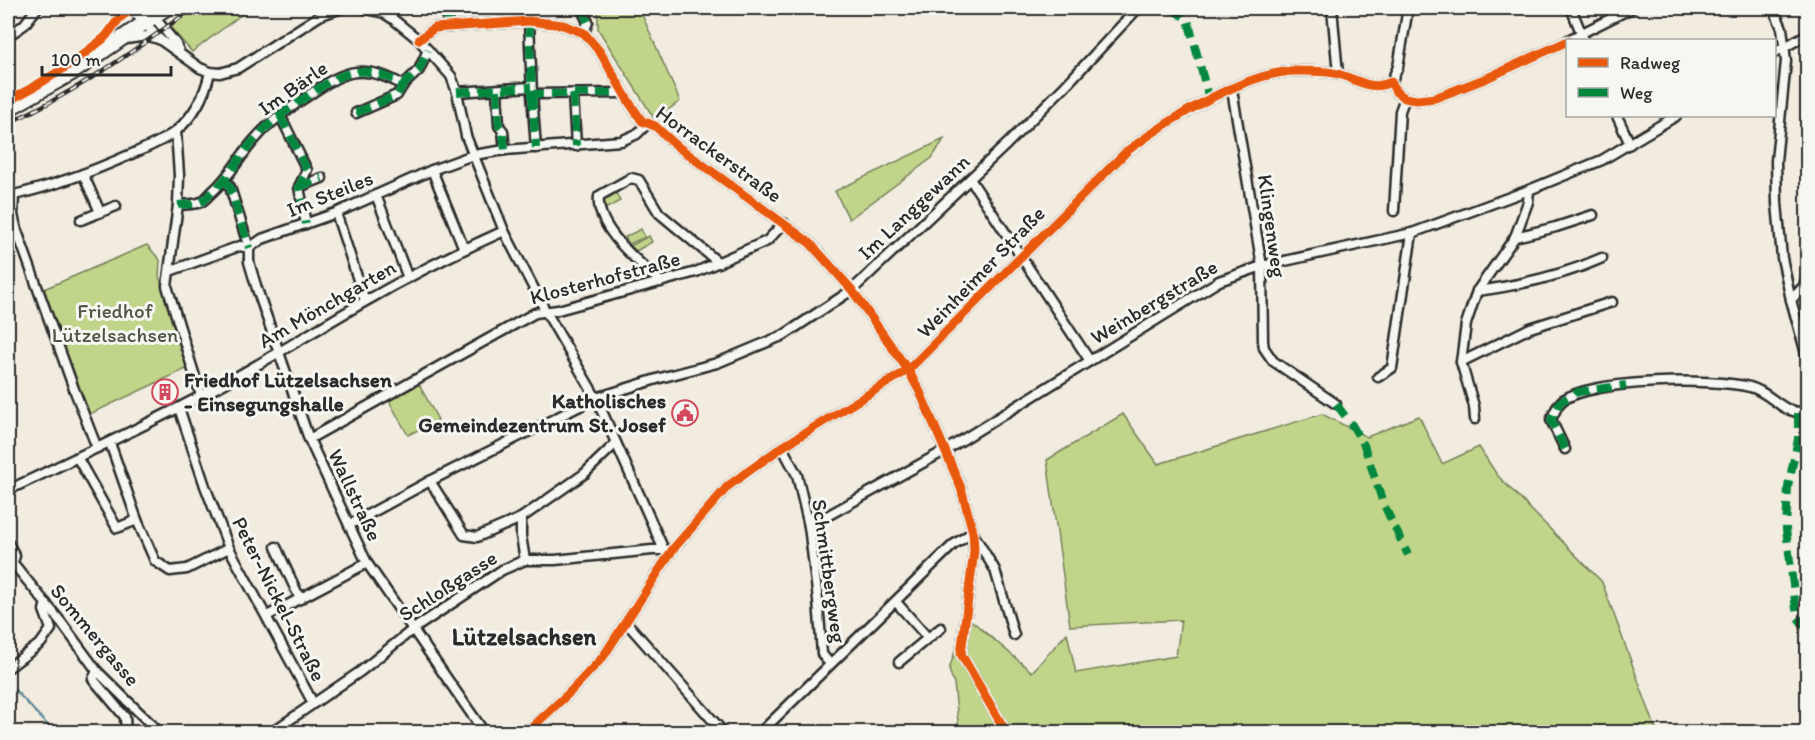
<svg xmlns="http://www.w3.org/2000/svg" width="1815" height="740" viewBox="0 0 1815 740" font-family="Itim,sans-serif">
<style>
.green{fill:#c1d58a;stroke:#76805a;stroke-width:1.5}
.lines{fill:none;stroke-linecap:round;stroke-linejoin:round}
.stream{stroke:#5d8698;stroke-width:2}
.street-casing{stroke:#2b2b2b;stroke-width:13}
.primary-casing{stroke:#2b2b2b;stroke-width:18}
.street{stroke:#f6f6f2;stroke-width:8}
.primary{stroke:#f6f6f2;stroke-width:14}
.rail-casing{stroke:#2b2b2b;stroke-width:4.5}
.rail{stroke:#f6f6f2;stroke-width:2;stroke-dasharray:7;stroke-linecap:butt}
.quiet{stroke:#00873e;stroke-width:8;stroke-dasharray:15 8;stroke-linecap:butt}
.cycleway-casing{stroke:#f6f6f2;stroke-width:13}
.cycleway{stroke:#e8590c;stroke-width:9}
.labels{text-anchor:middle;stroke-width:6;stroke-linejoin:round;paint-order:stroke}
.street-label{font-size:21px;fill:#2b2b2b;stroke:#f6f6f2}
.park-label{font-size:21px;fill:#505643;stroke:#f6f6f2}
.poi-label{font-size:21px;font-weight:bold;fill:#2b2b2b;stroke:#f6f6f2;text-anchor:start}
.quarter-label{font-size:24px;font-weight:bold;fill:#2b2b2b;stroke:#f6f6f2}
</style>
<rect width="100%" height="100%" fill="#f1ecdf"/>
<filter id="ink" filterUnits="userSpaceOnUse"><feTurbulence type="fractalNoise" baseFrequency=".0167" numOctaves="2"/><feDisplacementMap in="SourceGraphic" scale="12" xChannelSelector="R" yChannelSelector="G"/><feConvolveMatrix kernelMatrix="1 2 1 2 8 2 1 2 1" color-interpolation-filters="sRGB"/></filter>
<g filter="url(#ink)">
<!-- green -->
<g class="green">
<polygon points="196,8 250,8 192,52 170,27"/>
<polygon points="598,8 639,8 680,101 655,120 598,29"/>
<polygon points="944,139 932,158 849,219 835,191"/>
<polygon points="616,193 620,201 605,209 602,201"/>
<polygon points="641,229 645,237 629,244 625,237"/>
<polygon points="649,236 652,242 636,251 630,246"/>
<polygon points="147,245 160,260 159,276 188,368 88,415 44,289"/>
<polygon points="419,384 438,420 408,435 389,401"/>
<polygon points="1123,414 1158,464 1322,414 1367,437 1419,416 1442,464 1479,447 1497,475 1602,582 1657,732 959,732 954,683 949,670 966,616 1032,672 1067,633 1076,673 1176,656 1181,620 1070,626 1047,460"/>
</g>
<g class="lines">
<!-- stream -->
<polyline class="stream" points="15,690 54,732"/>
<!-- street casing -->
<g class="street-casing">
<g id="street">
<polyline points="131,8 159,39 200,68 210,72 220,73 238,68 321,15 342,8"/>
<polyline points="147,8 176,44 179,51"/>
<polyline points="363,8 384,13 393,19 419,40 451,76 457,92 466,136 504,231 545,310 596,398 664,550"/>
<polyline points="445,8 449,27"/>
<polyline points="581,8 588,22 584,33"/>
<polyline points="1332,8 1338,74"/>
<polyline points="1571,8 1584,40"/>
<polyline points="1773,8 1782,28 1786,61 1776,161 1777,203 1782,258 1791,300 1808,361"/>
<polyline points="529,21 532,94 623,93"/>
<polyline points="8,36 24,25 37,8"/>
<polyline points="126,39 147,36 159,39"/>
<polyline points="419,40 434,28 529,21 563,25 584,33 600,52 629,102 642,121 655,126 678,147 810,243 852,290 908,370 920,392 961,488 973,532 974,551 961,654 1006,732"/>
<polyline points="1568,40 1632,8"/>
<polyline points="1774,53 1808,34"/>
<polyline points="1391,82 1396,92 1405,98 1417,100 1435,98 1487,78 1568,41"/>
<polyline points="1391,82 1398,67 1408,8"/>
<polyline points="497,90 499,126 503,131 505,150"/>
<polyline points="1232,90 1262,266 1263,341 1264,348 1273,361 1336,404"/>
<polyline points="457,92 531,87"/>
<polyline points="532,94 536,148"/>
<polyline points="573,94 576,146"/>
<polyline points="356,113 397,95 403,85"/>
<polyline points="280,115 307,170 299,187 306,224"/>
<polyline points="1617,116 1630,144"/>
<polyline points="176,131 179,175 178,205 167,286 201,396"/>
<polyline points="432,170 464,249"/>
<polyline points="83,174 100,212"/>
<polyline points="970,179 1090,361"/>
<polyline points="225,181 230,187 249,248 249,262 257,289 309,439 349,525 367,563 484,732"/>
<polyline points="299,187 322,178"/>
<polyline points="376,195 408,278"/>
<path d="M 178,205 C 185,204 195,205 201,202 C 204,201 208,196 211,193 C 232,175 239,156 257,137 C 270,122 287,110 303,99 C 341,73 359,60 403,85 L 419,70 L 428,50"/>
<polyline points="1394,211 1400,111 1405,98"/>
<polyline points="336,213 365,301"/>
<polyline points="81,220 116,206"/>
<polyline points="1515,237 1556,227 1593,215"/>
<polyline points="170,271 240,246 249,248 262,239 336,213 432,170 473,155 505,150 621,141 637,134 647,124"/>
<path d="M 661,282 C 639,262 595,228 599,196 L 631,178 L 639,180 L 659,213 L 719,263"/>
<path d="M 1477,291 C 1521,285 1562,276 1602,258"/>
<polyline points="1791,300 1804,286 1808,272"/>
<polyline points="1461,362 1530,328 1612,302"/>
<polyline points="1378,377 1392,368 1412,233"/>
<polyline points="179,408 205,486 229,548 313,703"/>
<polyline points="1475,419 1474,406 1461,362 1466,324 1477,291 1515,237 1528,202 1529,190"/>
<polyline points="309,439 535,313 558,310 696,272 767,241 784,223"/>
<polyline points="110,443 137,520 155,561 170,571 187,569 229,548"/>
<polyline points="782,447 797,475 809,526 818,600 822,654 830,664"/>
<path d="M 97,448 L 74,389 L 17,231 L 13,215 L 14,195 C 53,186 91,172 127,156 C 143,149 162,142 176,131 C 194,116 205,95 210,72"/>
<path d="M 1565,449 L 1551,420 C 1554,414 1557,404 1563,400 C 1595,379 1712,378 1750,387 C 1773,393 1783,417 1808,411"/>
<polyline points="77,457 117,528 137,520"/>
<polyline points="430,481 464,535 477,537 521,518 584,474 616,443"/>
<path d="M 8,490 C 78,457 148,425 216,388 C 267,361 316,329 366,301 C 411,275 457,252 504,231"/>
<polyline points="521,518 521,536 525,560"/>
<polyline points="349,525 430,481 596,398 660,378 717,363 784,335 852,290 1007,144 1066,85 1138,8"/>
<polyline points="809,526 946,450 1219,281 1262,266 1412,233 1529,190 1602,160 1676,116"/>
<polyline points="974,535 995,570 1014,635"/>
<polyline points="8,543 15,556 12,564"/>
<polyline points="276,547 300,599"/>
<polyline points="8,557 61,622 97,671 159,732"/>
<polyline points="896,602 928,638 899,662"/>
<polyline points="267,616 367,563"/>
<polyline points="626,622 723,732"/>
<polyline points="928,638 941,628"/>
<polyline points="8,668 41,643 51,629 44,610 46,603"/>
<polyline points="97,671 93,679 125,717 126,732"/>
<polyline points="272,732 361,671 412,630 502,570 525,560 555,560 652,550 667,550"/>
<path d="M 527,732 L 569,693 L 603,657 L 673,549 L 728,486 L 782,447 L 908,370 L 1127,151 C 1169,120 1248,69 1301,71 C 1313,71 1327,71 1338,74 C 1357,79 1371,92 1391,82"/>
<polyline points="761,732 953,545 973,532"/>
</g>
</g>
<!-- primary casing -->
<g class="primary-casing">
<polyline id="primary" points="8,109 70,74 166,8"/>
</g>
<!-- street -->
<use href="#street" class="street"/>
<!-- primary -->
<use href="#primary" class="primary"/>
<!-- rail casing -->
<g class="rail-casing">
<path id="rail" d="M 8,123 C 75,93 134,51 193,8"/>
</g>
<!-- rail -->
<use href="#rail" class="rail"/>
<!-- quiet -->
<g class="quiet">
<polyline points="445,8 449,27"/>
<polyline points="581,8 588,22 584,33"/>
<polyline points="1171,8 1188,20 1209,99"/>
<polyline points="529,21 532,94 623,93"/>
<polyline points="497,90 499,126 503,131 505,150"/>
<polyline points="457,92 531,87"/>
<polyline points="532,94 536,148"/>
<polyline points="573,94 576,146"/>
<polyline points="356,113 397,95 403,85"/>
<polyline points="280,115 307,170 299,187 306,224"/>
<polyline points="225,181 230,187 249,248"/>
<polyline points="299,187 322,178"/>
<path d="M 178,205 C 185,204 195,205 201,202 C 204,201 208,196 211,193 C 232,175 239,156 257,137 C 270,122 287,110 303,99 C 341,73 359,60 403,85 L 419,70 L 428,50"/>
<polyline points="1336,404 1352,425 1364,445 1383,503 1408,555"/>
<polyline points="1798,413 1798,439 1788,487 1786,529 1797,617 1808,630"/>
<polyline points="1565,449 1551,420 1560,402 1578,392 1626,385"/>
</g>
<!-- cycleway casing -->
<g class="cycleway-casing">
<g id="cycleway">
<polyline points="419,40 434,28 529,21 563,25 584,33 600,52 629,102 642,121 655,126 678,147 810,243 852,290 908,370 920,392 961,488 973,532 974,551 961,654 1006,732"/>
<path d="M 8,101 C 41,84 74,63 103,39 C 110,33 114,23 121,17 C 125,13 132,11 137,8"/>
<path d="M 527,732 L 569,693 L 603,657 L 673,549 L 728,486 L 782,447 L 908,370 L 1127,151 C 1169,120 1248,69 1301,71 C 1313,71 1327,71 1338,74 C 1357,79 1371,92 1391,82 L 1396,92 L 1405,98 L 1417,100 L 1435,98 L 1487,78 L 1568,41"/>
</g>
</g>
<!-- cycleway -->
<use href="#cycleway" class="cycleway"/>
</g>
</g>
<!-- icons -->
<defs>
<g id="building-ring" transform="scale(1.35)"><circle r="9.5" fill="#f6f6f2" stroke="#d1495b" stroke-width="1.5"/><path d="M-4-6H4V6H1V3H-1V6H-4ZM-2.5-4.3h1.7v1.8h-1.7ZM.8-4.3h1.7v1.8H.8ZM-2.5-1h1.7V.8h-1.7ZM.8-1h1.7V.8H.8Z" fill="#d1495b"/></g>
<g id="civic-ring" transform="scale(1.35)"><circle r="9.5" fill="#f6f6f2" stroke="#d1495b" stroke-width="1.5"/><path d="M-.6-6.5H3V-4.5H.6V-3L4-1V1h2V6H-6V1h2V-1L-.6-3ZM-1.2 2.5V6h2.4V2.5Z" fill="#d1495b"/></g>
</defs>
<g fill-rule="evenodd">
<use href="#building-ring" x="165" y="392"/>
<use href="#civic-ring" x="685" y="413"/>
</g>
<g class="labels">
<!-- street labels -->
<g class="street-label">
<text transform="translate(293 88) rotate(-35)" y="7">Im Bärle</text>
<text transform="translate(719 154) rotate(36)" y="7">Horrackerstraße</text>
<text transform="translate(330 194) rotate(-22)" y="7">Im Steiles</text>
<text transform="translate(914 207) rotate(-43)" y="7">Im Langgewann</text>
<text transform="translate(1272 226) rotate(82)" y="7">Klingenweg</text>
<text transform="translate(981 272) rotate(-46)" y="7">Weinheimer Straße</text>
<text transform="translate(605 278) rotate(-15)" y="7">Klosterhofstraße</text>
<text transform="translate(1154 302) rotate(-31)" y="7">Weinbergstraße</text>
<text transform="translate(327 304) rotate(-30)" y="7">Am Mönchgarten</text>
<text transform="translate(355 495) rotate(65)" y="7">Wallstraße</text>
<text transform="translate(829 571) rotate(82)" y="7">Schmittbergweg</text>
<text transform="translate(448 586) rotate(-33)" y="7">Schloßgasse</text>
<text transform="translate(279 599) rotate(63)" y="7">Peter-Nickel-Straße</text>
<text transform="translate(95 635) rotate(50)" y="7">Sommergasse</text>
</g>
<!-- park labels -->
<g class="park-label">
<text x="115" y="318">Friedhof<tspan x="115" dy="24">Lützelsachsen</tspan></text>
</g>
<!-- poi labels -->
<g class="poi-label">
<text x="184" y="387">Friedhof Lützelsachsen<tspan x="184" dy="24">- Einsegungshalle</tspan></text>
<text x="666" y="408" text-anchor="end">Katholisches<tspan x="666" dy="24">Gemeindezentrum St. Josef</tspan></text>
</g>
<!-- quarter labels -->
<g class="quarter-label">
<text x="524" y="645">Lützelsachsen</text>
</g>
</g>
<!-- margin -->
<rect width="1815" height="740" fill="none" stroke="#f6f6f2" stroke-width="30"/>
<rect x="15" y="15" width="1785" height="710" fill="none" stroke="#2b2b2b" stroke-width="2" filter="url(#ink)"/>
<!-- legend -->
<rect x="1566" y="39" width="210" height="78" fill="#f6f6f2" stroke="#a5a5a2" stroke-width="1.5"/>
<rect x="1578" y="58" width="30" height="9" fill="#e8590c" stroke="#a5a5a2" stroke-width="1.5"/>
<text x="1620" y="69" font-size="18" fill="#2b2b2b">Radweg</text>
<rect x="1578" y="88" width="30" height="9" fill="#00873e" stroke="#a5a5a2" stroke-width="1.5"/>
<text x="1620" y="99" font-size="18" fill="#2b2b2b">Weg</text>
<!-- scale -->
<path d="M42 66v9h129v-9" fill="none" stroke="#2b2b2b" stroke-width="3"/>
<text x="51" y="66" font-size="18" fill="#2b2b2b" stroke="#f6f6f2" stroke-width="4.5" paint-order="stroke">100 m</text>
</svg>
